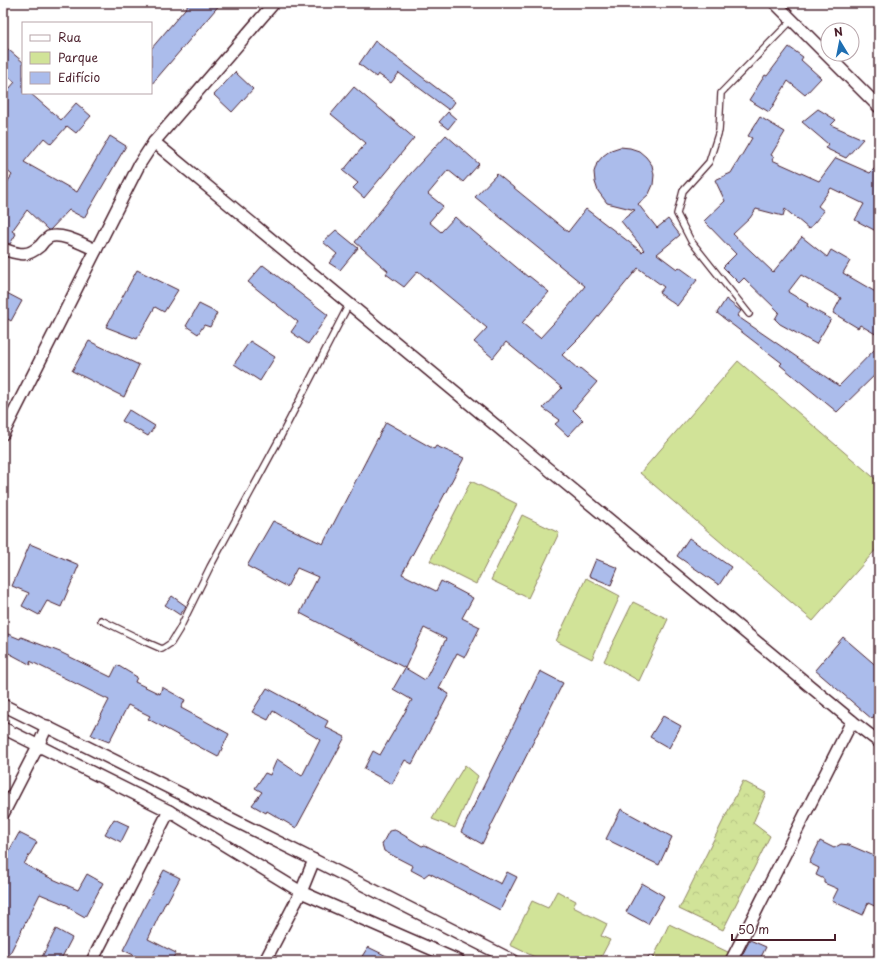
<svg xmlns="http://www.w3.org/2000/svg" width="882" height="964" viewBox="0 0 882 964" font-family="'Playpen Sans',sans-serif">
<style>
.green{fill:#d1e398;stroke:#8e8162}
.forest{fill:url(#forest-crowns);stroke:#8e8162}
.building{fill:#abbceb;stroke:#4a1f2b;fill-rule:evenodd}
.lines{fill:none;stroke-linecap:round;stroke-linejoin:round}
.lane-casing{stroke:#4a1f2b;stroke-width:8}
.street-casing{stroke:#4a1f2b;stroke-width:14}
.lane{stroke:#fff;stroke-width:5.5}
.street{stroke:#fff;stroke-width:11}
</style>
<defs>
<pattern id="forest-crowns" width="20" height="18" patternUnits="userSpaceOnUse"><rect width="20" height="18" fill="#d1e398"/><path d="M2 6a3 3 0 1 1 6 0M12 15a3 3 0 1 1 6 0" fill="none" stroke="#b5c283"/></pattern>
</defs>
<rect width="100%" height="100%" fill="#fff"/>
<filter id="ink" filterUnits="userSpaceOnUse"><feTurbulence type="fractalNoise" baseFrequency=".025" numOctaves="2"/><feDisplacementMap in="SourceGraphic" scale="8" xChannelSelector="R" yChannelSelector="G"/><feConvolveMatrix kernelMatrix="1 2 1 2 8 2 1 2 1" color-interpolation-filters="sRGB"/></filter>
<g filter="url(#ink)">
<!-- green -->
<g class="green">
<polygon points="738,361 879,482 879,546 813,621 640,473"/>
<polygon points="471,481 517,504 476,584 430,561"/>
<polygon points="522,515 559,533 528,598 491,580"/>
<polygon points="586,578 620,596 592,659 556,641"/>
<polygon points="633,602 668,619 639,681 604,661"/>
<polygon points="465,765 478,776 455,828 432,819"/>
<polygon points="557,891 576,901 573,907 607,924 601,936 610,940 599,961 543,961 510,945 532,901 548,908"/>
<polygon points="669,924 730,953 726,961 652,961"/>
</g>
<!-- forest -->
<polygon class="forest" points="743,781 766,793 753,823 770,836 723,930 679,909"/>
<!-- building -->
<g class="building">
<polygon points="190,3 221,3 151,85 151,49"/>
<polygon points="375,41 455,102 449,110 399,73 391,83 378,74 376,77 359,64"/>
<polygon points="3,45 23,62 23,93 30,93 61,120 76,103 91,116 76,133 67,126 51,144 44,138 24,162 77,192 110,136 126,146 84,218 69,210 50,230 48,230 27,210 12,231 16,234 10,244 3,242 3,189 12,175 3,167 3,96 15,82 3,72"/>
<polygon points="789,47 803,57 801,60 821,78 805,95 788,81 769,112 749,100 765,75 767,76"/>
<polygon points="235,72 253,89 232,112 214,95"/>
<polygon points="354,87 414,138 364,198 353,188 358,183 343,171 366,143 331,114"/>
<polygon points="818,109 836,120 831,125 863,139 846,158 825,148 828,144 802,122"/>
<polygon points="448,112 456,119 448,129 439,122"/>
<polygon points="760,117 785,132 771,155 774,157 772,160 819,181 836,158 870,173 879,164 879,225 876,231 855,220 864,204 831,188 818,206 824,211 809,229 785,209 783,216 756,209 750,218 733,234 773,272 802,237 827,257 831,250 850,261 843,273 879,294 879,336 860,325 858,328 833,313 841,298 801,275 788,292 808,304 807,306 831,319 816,344 780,324 775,319 779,312 744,278 739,283 723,267 736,254 704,221 725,201 715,180 731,173 752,138 748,136"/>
<polygon points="446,135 479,164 463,182 448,170 428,194 443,206 429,222 441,232 455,217 466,227 467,226 528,277 529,276 549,292 522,323 540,338 564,312 585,286 475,197 497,174 568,232 586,209 642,252 644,250 621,221 635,210 607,203 598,191 595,182 594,172 597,163 603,156 611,150 620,147 630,148 639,151 646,157 652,165 654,175 653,185 649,194 638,204 657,228 668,219 680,235 657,254 677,269 679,267 697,280 677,306 659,293 664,287 638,268 585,332 562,355 578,369 580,368 597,382 573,410 583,420 568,436 555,424 560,420 543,408 562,388 506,342 493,358 474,342 487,328 418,271 404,287 386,274 388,271 355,242 411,173"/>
<polygon points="336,230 358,248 340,270 329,263 337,254 323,242"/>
<polygon points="263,265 328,315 308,344 291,332 298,322 248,282"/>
<polygon points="137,270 178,290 164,312 155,307 137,339 106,327"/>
<polygon points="3,291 22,301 11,321 3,316"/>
<polygon points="726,299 741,311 737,316 839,386 879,345 879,371 837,412 780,365 782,363 717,313"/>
<polygon points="199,304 217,313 210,327 204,325 198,334 186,326"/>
<polygon points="89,341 139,365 124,397 72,371"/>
<polygon points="250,341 275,357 260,381 234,364"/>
<polygon points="129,410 155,426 148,436 122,421"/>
<path d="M 386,422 L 434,449 L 436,446 L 464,458 L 402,574 L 436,591 L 441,581 L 473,598 L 462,618 L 480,627 L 465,657 L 457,653 L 439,688 L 449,694 L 412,764 L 405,760 L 392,784 L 364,769 L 373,751 L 380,755 L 412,700 L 393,689 L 405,668 L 300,613 L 318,577 L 297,568 L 287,587 L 247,566 L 273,521 L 323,544 ZM 424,628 L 446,639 L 425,680 L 405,668 Z"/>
<polygon points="689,538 731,567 719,585 677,556"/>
<polygon points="30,544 79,565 61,607 47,601 39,615 22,606 29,593 12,586"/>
<polygon points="596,559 618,568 611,585 589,576"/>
<polygon points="172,596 186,606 180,615 165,605"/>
<polygon points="3,632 20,639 21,637 60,652 111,677 117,665 137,677 135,682 160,694 162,687 185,700 181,708 229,734 218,757 148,719 150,716 128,705 109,742 91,735 109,700 30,661 31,665 3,650"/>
<polygon points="843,637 879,668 879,710 872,719 815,670"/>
<polygon points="540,671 563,683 482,844 461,832"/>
<polygon points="267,688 328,721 325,727 345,737 296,828 267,811 266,813 252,805 262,792 255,788 265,773 270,775 277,759 302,776 320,740 273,711 268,720 252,712"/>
<polygon points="663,716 681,726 669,748 650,737"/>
<polygon points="621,809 672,837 659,865 606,839"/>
<polygon points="114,819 129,826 121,842 105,834"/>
<polygon points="395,830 422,846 425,845 501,884 507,872 517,877 500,910 429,873 424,877 411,870 413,866 384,851 382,844 389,831"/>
<polygon points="19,833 37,842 24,864 46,876 78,890 87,874 103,883 85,917 69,908 69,906 40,894 6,961 3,961 3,862"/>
<polygon points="820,841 834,848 841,844 849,845 879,858 879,908 868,903 863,915 832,901 838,889 824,883 824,879 816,875 819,868 809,863"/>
<polygon points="164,870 180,878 167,902 166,901 148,939 176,953 171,961 146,961 123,950 146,904"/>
<polygon points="642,883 664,896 648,924 626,912"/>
<polygon points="56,929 72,938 60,961 40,961"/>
<polygon points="750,940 766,947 759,961 748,961 741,957"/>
<polygon points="368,947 397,961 359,961"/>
</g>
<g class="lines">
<!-- lane casing -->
<g class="lane-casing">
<g id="lane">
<polyline points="749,314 691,241 677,214 683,191 709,162 719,131 721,93 792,20"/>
<polyline points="101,620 146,642 162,649 171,643 179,630 210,567 281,436 349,304"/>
<polyline points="650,961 651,959"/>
</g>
</g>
<!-- street casing -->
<g class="street-casing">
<g id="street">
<polyline points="775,3 879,107"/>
<polyline points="154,142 852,721 879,742"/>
<path d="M 3,249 C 19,254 26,258 40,246 C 42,243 46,239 49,237 C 62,232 84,245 96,250"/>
<polyline points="3,434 139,165 154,142 274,3"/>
<polyline points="3,705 314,860 514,961"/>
<polyline points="3,728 169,811 301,892 459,961"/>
<polyline points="3,814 38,746 47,726"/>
<polyline points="92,961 169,811"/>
<polyline points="265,961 301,892 314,860"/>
<polyline points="731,961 852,721"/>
</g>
</g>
<!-- lane -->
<use href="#lane" class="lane"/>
<!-- street -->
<use href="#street" class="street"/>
</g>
</g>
<!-- margin -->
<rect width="882" height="964" fill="none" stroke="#fff" stroke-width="16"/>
<rect x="8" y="8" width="866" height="948" fill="none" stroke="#4a1f2b" stroke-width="1.5" filter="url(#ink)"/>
<!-- legend -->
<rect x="22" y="22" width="130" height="72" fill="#ffffff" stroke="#b7a5aa"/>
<rect x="30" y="35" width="20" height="6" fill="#ffffff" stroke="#b7a5aa"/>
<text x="58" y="42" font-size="12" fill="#4a1f2b">Rua</text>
<rect x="30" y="52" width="20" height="12" fill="#d1e398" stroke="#b7a5aa"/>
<text x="58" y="62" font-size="12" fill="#4a1f2b">Parque</text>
<rect x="30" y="72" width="20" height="12" fill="#abbceb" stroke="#b7a5aa"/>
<text x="58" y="82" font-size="12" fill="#4a1f2b">Edifício</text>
<!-- north arrow -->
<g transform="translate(840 42) rotate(350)"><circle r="19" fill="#ffffff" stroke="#b7a5aa"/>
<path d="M0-3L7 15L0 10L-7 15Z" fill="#1f6fb2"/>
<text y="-6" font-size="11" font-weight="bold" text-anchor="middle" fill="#4a1f2b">N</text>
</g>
<!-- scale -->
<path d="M732 934v6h103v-6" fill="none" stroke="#4a1f2b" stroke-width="2"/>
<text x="738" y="934" font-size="12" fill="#4a1f2b" stroke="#ffffff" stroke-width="3" paint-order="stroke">50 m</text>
</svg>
